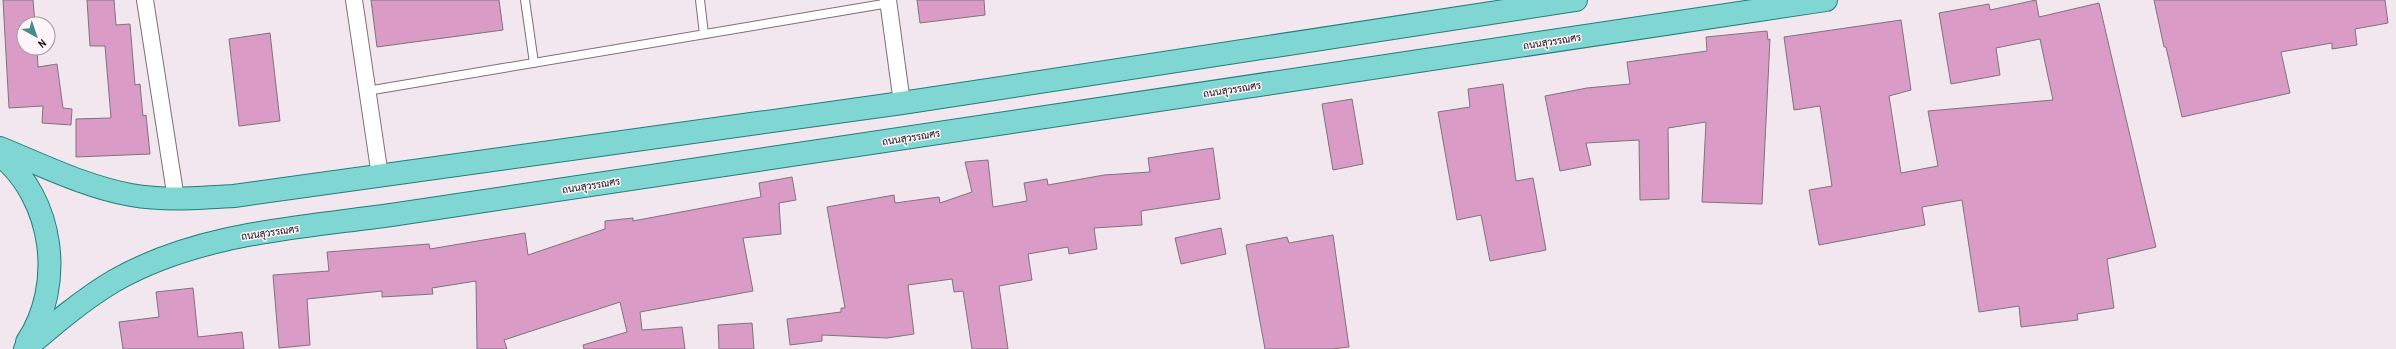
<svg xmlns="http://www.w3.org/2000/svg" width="2396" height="349" viewBox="0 0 2396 349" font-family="'Archivo Narrow',Sarabun,sans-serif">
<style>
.building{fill:#da9cc6;stroke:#7e747a}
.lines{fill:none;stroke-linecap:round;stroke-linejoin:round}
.service-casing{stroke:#7b7177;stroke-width:10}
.minor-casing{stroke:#7b7177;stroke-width:18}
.primary-casing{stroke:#217e7b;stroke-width:24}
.service{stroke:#fff;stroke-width:8}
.minor{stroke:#fff;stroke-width:16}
.primary{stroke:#7fd6d2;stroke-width:22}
.labels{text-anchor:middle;stroke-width:3;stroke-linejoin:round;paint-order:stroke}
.street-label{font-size:10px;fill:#131012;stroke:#fef5fa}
</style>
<rect width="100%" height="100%" fill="#f2e7ee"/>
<!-- building -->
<g class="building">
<polygon points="3,0 33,0 35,24 24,24 24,48 37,48 38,67 57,64 63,108 72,109 71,125 42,123 43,106 9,108"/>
<polygon points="87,0 114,0 116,25 130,24 135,85 140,84 143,116 146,115 150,154 76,157 76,119 111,118 105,46 90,46"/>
<polygon points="371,0 499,0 503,30 377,47"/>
<polygon points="917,0 984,0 985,15 920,23"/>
<polygon points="2036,0 2039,17 2099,3 2156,247 2107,259 2114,308 2077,314 2078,320 2021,327 2019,306 1979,312 1962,200 1922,207 1925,225 1819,245 1809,190 1832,186 1820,106 1794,110 1784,37 1901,20 1911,90 1889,96 1901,173 1938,166 1928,111 2053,100 2040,39 1996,48 2000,75 1951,84 1939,13 1989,4 1990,10"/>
<polygon points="2154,0 2385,0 2388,23 2355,29 2357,45 2332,49 2332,43 2281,52 2290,93 2182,117 2166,47 2164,47"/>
<polygon points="1767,31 1768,40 1770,39 1762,204 1702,202 1706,122 1668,128 1669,199 1640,200 1639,140 1586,143 1591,165 1560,171 1545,96 1587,88 1630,84 1627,62 1707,51 1706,37"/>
<polygon points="270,33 280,121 239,126 229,39"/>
<polygon points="1503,84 1516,181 1533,178 1546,250 1490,261 1481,215 1457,220 1438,112 1470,107 1468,89"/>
<polygon points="1352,99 1363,164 1333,170 1322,104"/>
<polygon points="1213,148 1220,199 1141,211 1142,225 1094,228 1097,249 1069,254 1068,247 1028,254 1032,280 999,286 1008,349 972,349 963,291 954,292 952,279 908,285 914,334 887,338 822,335 822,341 790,345 787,319 841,312 841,308 845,308 827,207 894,195 895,203 939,197 940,203 972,192 965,162 988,160 993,207 1027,201 1024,183 1047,179 1048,185 1104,175 1150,172 1148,158"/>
<polygon points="792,177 796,200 779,203 781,234 743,238 753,291 640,312 642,330 682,327 685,349 584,349 583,345 627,332 620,302 504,340 507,349 477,349 476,281 432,288 433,294 382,297 382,291 307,299 310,345 279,348 273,275 329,271 327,252 429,244 430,249 525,233 528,255 605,229 605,221 633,218 633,221 761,197 759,183"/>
<polygon points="1221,228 1226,254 1181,264 1175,238"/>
<polygon points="1333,235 1349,347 1332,349 1265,349 1246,245 1287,237 1289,243"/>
<polygon points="193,288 198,337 242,332 244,349 123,349 119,322 159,317 156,292"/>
<polygon points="752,323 754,349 719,349 718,325"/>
</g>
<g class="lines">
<!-- service casing -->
<g class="service-casing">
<g id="service">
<polyline points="525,0 534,63"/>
<polyline points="700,0 704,34"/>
<polyline points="367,91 889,3"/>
</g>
</g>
<!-- minor casing -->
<g class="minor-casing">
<g id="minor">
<polyline points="145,0 176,199"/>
<polyline points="354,0 380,176"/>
<polyline points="888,0 902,103"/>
</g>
</g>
<!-- primary casing -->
<g class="primary-casing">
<g id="primary">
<path d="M 0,148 C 42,165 86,187 131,195 C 165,201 200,198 234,196 L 902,103 L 1576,0"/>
<path d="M 0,155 C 54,199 65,285 27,342"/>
<path d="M 25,349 C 53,325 82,300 114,281 C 198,233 297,228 391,215 L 1826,0"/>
</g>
</g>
<!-- service -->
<use href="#service" class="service"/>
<!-- minor -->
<use href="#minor" class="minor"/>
<!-- primary -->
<use href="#primary" class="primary"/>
</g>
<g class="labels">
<!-- street labels -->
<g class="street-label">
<text transform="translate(1552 41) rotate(-9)" y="4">ถนนสุวรรณศร</text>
<text transform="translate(1232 89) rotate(-9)" y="4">ถนนสุวรรณศร</text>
<text transform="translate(911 137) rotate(-9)" y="4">ถนนสุวรรณศร</text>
<text transform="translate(591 185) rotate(-9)" y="4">ถนนสุวรรณศร</text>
<text transform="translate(270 232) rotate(-8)" y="4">ถนนสุวรรณศร</text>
</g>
</g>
<!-- north arrow -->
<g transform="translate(36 36) rotate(140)"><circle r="19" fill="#fef5fa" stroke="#a0999d"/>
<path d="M0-3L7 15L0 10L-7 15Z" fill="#468d8a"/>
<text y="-6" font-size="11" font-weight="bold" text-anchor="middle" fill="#131012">N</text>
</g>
</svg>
